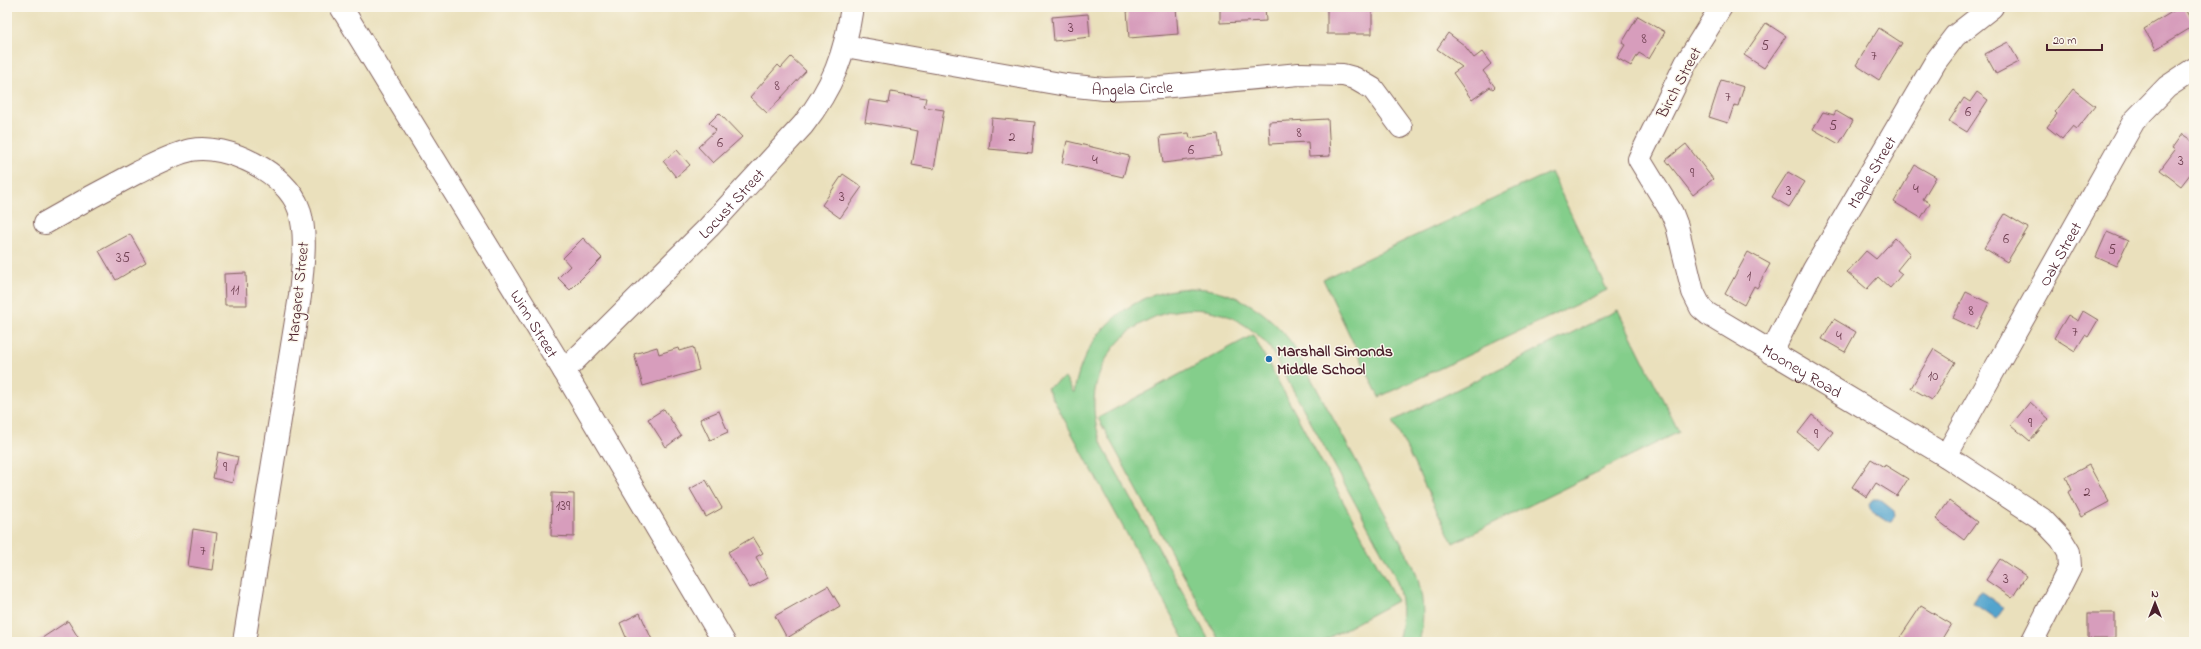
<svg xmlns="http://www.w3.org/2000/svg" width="2201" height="649" viewBox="0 0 2201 649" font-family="'Indie Flower',sans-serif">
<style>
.green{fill:#84ce8b;stroke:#67765b}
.water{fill:#52a4cd;stroke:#4e627c}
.building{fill:#d79dbc}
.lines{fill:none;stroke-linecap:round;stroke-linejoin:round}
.street-casing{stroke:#82635e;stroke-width:24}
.secondary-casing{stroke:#82635e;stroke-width:24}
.street{stroke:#fff;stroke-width:22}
.secondary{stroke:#fff;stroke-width:22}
.poi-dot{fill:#1f6fb2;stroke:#fbf7ec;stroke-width:1.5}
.labels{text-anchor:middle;stroke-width:3;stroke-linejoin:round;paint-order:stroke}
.number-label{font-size:14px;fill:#6d3e4f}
.street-label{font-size:16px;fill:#4a1f2b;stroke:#fbf7ec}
.poi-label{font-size:16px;font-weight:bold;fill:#4a1f2b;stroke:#fbf7ec;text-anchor:start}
</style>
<rect width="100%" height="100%" fill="#fbf7ec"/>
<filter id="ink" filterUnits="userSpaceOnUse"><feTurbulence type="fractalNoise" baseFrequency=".025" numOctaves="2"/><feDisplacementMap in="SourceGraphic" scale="8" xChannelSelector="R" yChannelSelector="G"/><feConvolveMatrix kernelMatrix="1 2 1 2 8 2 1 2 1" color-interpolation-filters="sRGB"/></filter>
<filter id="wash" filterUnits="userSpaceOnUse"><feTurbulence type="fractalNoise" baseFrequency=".012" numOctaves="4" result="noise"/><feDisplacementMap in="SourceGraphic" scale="16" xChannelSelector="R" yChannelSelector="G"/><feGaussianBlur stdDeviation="0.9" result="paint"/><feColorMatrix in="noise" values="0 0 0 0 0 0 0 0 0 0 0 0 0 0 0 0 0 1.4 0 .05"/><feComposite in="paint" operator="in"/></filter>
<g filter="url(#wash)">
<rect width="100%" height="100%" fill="#eae0bc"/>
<!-- green -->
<g class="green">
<polygon points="1551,172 1607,290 1379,397 1323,279"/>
<path d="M 1189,288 C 1233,288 1268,310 1293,345 L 1413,565 C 1423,590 1426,616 1419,642 L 1398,642 C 1404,619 1403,596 1394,574 L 1270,348 C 1196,257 1055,341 1104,449 L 1210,642 L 1186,642 L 1047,388 L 1065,378 L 1074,393 C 1083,334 1128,292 1189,288 Z"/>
<polygon points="1618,310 1679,432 1453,543 1393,421"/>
<polygon points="1253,335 1397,601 1321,642 1220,642 1098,418"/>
</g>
<!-- water -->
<g class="water">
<polygon points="1873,499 1879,499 1894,511 1895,516 1891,521 1886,521 1871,511 1869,505"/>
<polygon points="1980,591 2004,608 1996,619 1973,603"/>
</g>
<g id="blocks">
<!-- building -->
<g class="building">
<polygon points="1176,7 1178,34 1129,38 1127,10"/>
<polygon points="1220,7 1265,7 1266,21 1220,23"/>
<polygon points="1327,7 1372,8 1372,34 1327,34"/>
<polygon points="2180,7 2184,7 2194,26 2156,49 2144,29"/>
<polygon points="1088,14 1090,37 1054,41 1052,17"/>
<polygon points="1638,16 1665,32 1649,59 1639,53 1631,66 1617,58 1625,45 1622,43"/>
<polygon points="1766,23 1786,36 1764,68 1744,55"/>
<polygon points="1879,28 1902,43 1879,80 1856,65"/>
<polygon points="1448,33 1464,45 1474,58 1482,52 1491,64 1483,71 1495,87 1493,89 1490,87 1472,100 1453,73 1462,67 1437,49"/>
<polygon points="2008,42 2019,62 1996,74 1985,54"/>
<polygon points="791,57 806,71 767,113 750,97 778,65 781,68"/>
<polygon points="1721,80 1744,87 1738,106 1734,105 1728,123 1709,117"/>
<polygon points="2073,89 2095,106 2077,129 2073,126 2062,139 2047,127 2057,114 2055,112"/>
<polygon points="891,92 926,98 924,107 944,110 934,169 912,165 918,131 865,122 869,100 889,103"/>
<polygon points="1977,92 1988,100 1967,132 1949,121 1964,98 1970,102"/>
<polygon points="1836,111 1853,121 1839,144 1813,129 1823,112 1834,115"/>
<polygon points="719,113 742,137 713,163 698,147 716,130 709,123"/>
<polygon points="992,118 1035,122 1032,153 989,149"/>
<polygon points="1328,119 1330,156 1309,157 1308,142 1270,144 1269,122"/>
<polygon points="1189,133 1190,138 1218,134 1221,156 1163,163 1160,136"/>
<polygon points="2182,134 2194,142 2194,169 2181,186 2160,170 2175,150 2172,148"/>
<polygon points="1067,141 1129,156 1123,177 1062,163"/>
<polygon points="1686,144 1713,179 1693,195 1666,160"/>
<polygon points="677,150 690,165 676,177 663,161"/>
<polygon points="1915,165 1936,177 1923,199 1930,203 1921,218 1894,202"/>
<polygon points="1788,172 1805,182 1789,207 1772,197"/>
<polygon points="843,174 862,187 840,218 822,205"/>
<polygon points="2005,214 2028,228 2007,262 1984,248"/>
<polygon points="2107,232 2128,241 2116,266 2096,257"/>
<polygon points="130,234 146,262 116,280 99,251"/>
<polygon points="583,238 602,258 570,290 558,278 570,266 563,258"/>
<polygon points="1895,238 1910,254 1897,270 1902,274 1890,288 1878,277 1867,289 1847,272 1866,251 1876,259"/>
<polygon points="1748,252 1770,264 1757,288 1754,286 1744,305 1725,294"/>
<polygon points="246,273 247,305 225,305 224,274"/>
<polygon points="1966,292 1989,303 1976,329 1953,318"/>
<polygon points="2083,311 2098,320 2088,337 2085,335 2075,351 2054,338 2068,315 2078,321"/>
<polygon points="1834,319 1856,332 1845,352 1822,339"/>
<polygon points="657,347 659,354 678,348 679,351 693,347 699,370 643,386 634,354"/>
<polygon points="1934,349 1955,362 1932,400 1911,388"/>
<polygon points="2030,402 2049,419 2030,441 2011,425"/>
<polygon points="664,409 681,436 666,447 648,419"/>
<polygon points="719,411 728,432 710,440 700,419"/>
<polygon points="1812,415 1833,432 1819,450 1798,433"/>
<polygon points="218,452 238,457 232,483 213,478"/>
<polygon points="1871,459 1884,467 1885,465 1908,479 1897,496 1876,483 1867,497 1852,487"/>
<polygon points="2089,465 2109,502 2081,517 2068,492 2072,490 2066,477"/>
<polygon points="706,480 722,508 706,517 690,489"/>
<polygon points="552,493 574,494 574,537 551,536"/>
<polygon points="1949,501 1977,522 1964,540 1936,519"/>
<polygon points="193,529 217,533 212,570 188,566"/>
<polygon points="753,537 763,553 756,557 768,578 750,588 728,552"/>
<polygon points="2000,559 2026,576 2012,598 1986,580"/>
<polygon points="828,586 840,606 787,638 775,616"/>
<polygon points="1921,606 1951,624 1940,642 1897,642"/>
<polygon points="640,613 653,642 628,642 620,623"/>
<rect x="2088" y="613" width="27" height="26"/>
<polygon points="68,621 81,642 36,642"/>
</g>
</g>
</g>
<g filter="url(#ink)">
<use href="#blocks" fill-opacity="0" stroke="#82635e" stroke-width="1"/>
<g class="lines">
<!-- street casing -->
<g class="street-casing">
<g id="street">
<path id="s1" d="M 1721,7 L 1686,63 L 1639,159 L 1672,213 L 1677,226 L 1693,292 L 1701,308 L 1708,314 L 1946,456 L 2042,519 L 2061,539 L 2069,552 L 2070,567 L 2032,642"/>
<path id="s2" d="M 845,46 L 1066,85 L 1104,89 L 1161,87 L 1299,74 L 1343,75 L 1354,78 L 1373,89 L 1401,127"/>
<path d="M 45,223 C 76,205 107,188 138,172 C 155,164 173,154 191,150 C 227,143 287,173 299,209 C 308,237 302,267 300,296 L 244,642"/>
<path id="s3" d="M 1771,353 L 1814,269 L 1936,61 L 1955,36 L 1992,7"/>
<path id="s4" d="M 1946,456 L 2134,121 L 2167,87 L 2194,69"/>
</g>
</g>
<!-- secondary casing -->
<g class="secondary-casing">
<g id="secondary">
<path id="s5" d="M 341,7 L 564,371 L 724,642"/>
<path id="s6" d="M 564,371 L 709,227 L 803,125 C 833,87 845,54 852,7"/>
</g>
</g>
<!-- street -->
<use href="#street" class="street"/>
<!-- secondary -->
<use href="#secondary" class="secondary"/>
</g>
</g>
<!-- markers -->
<circle class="poi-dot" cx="1269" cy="359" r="4"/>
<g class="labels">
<!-- number labels -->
<g class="number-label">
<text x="1071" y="32">3</text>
<text x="1644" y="43">8</text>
<text x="1765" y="50">5</text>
<text x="1874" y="60">7</text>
<text x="777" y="90">8</text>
<text x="1728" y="101">7</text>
<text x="1968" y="116">6</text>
<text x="1833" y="130">5</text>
<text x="1299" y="137">8</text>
<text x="1012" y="141">2</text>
<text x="720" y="147">6</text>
<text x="1191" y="154">6</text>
<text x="1095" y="164">4</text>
<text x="2181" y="165">3</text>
<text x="1692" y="177">9</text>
<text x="1916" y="193">4</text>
<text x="1789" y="195">3</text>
<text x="842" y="201">3</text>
<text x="2006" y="243">6</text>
<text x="2112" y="254">5</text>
<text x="123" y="262">35</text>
<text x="1749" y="280">1</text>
<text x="235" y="294">11</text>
<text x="1971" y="315">8</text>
<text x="2075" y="336">7</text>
<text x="1839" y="340">4</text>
<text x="1933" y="380">10</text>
<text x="2030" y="427">9</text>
<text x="1816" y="438">9</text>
<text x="225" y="471">9</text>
<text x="2087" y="496">2</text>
<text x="563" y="510">139</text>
<text x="203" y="555">7</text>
<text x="2006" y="583">3</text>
</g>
<!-- street labels -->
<g class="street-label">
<text transform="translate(1678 82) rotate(-62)" y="6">Birch Street</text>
<text dy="6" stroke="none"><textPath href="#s2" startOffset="291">Angela Circle</textPath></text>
<text dy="6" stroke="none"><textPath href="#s3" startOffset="207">Maple Street</textPath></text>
<text dy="6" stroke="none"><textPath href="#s6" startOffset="237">Locust Street</textPath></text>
<text dy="6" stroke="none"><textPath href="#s4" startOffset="232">Oak Street</textPath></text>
<text transform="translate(297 292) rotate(-84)" y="6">Margaret Street</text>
<text dy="6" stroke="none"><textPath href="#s5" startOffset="371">Winn Street</textPath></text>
<text dy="6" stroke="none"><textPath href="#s1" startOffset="455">Mooney Road</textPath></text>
</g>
<!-- poi labels -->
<g class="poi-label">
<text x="1277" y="356">Marshall Simonds<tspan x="1277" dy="18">Middle School</tspan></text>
</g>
</g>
<!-- margin -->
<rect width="2201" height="649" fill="none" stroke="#fbf7ec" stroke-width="24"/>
<!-- north arrow -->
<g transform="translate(2155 603)" stroke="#fbf7ec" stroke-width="3" paint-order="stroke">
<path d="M0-3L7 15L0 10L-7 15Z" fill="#4a1f2b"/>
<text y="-6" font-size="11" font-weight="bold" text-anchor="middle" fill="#4a1f2b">N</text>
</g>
<!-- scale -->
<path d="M2047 44v6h55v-6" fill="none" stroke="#4a1f2b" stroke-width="2"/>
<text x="2053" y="44" font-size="12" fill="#4a1f2b" stroke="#fbf7ec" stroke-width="3" paint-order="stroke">20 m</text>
</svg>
